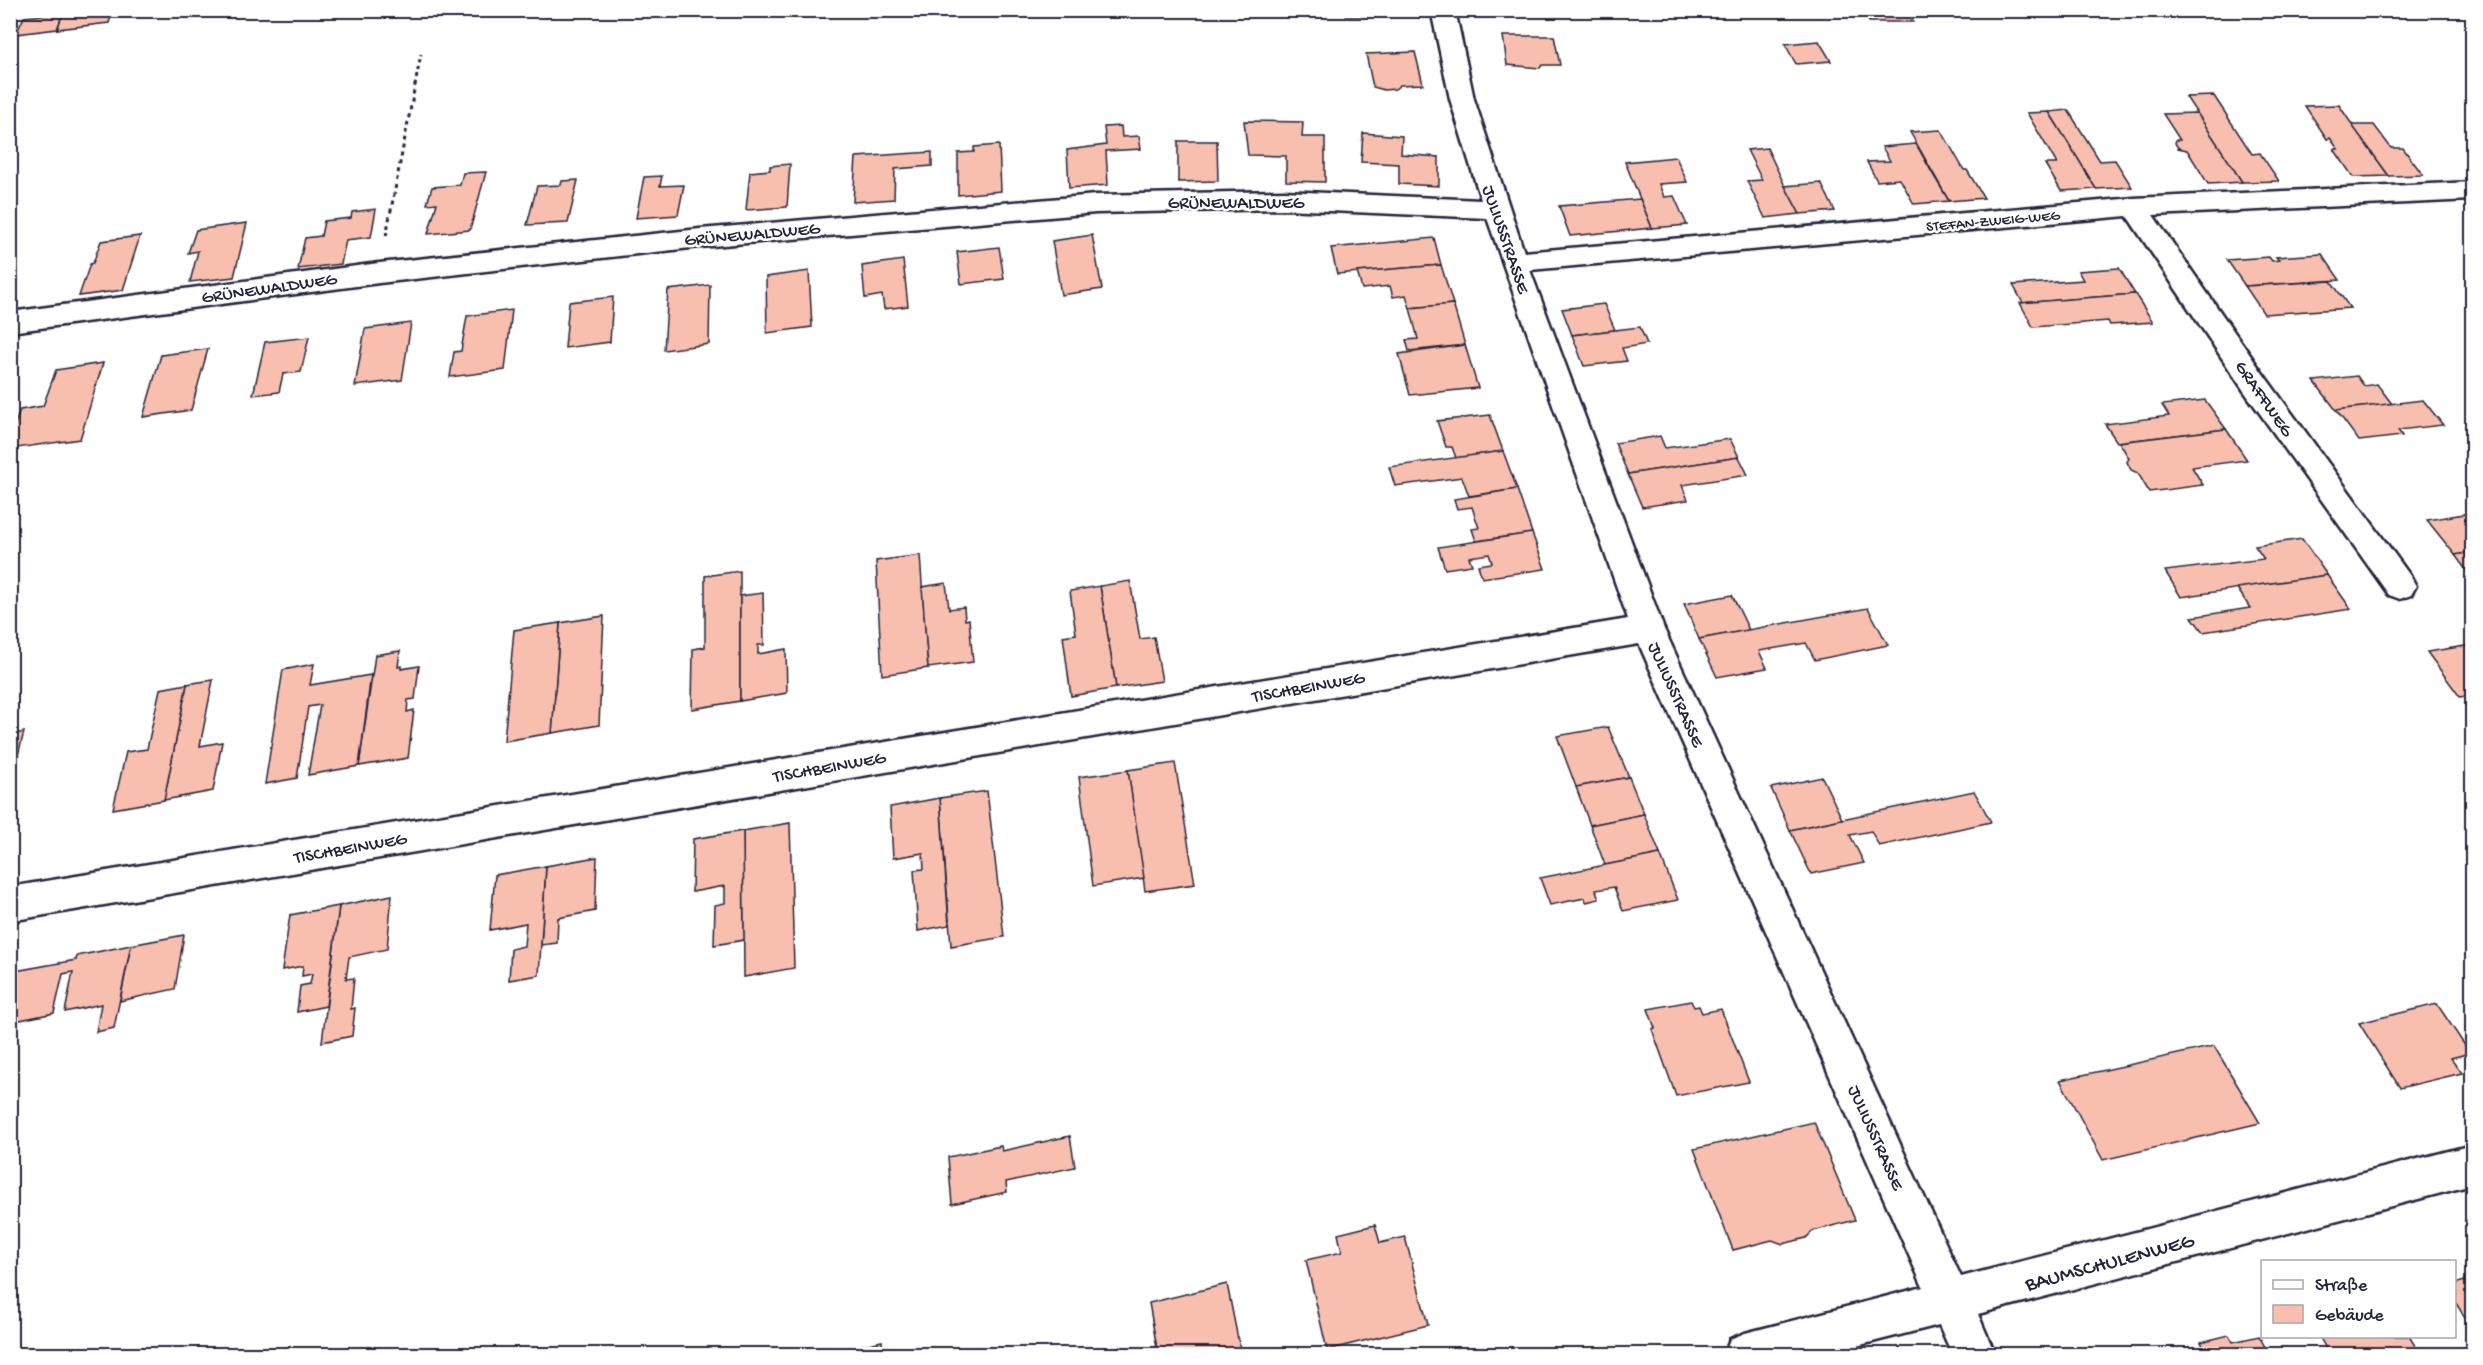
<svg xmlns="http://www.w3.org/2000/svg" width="2483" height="1365" viewBox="0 0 2483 1365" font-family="'Gochi Hand',sans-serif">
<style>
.building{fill:#f8bfaf;stroke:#22223b;stroke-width:1.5}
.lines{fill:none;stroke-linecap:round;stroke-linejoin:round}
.minor-casing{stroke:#22223b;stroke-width:5}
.path{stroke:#22223b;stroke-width:3;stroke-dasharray:4 4;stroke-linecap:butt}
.minor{fill:#fff;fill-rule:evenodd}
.labels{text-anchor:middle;stroke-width:5;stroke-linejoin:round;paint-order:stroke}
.far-street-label{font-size:15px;fill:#22223b;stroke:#fff}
.street-label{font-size:18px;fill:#22223b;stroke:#fff}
.near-street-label{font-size:21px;fill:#22223b;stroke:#fff}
</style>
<rect width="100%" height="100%" fill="#fff"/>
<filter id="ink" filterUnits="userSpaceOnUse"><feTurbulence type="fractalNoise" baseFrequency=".0167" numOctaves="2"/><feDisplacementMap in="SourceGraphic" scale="12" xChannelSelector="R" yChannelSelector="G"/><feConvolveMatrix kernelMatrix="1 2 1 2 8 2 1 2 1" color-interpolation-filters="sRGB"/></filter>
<g filter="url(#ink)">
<!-- building -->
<g class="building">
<polygon points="84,10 113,10 109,23 57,29 63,13"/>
<polygon points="1345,10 1393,10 1394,16 1346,16"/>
<polygon points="1560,10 1609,10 1610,14 1561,14"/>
<polygon points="1776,10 1824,10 1825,12 1777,13"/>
<polygon points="1864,10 1908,10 1913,22 1869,22"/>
<polygon points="63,13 57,29 16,34 24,17"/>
<polygon points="1503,36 1554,36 1560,65 1542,65 1540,68 1507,65"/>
<polygon points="1819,41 1831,61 1796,64 1785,44"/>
<polygon points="1415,52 1423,84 1400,85 1395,89 1384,90 1373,87 1366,54"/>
<polygon points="2214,96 2252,154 2260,153 2279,181 2242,182 2186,97"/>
<polygon points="2339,105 2351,123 2389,176 2353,177 2334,149 2338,149 2330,138 2327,139 2305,106"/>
<polygon points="2068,110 2100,161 2115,160 2132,187 2096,189 2049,112"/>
<polygon points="2049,112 2080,162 2096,189 2061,191 2045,164 2057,164 2027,113"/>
<polygon points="2197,113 2224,154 2242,182 2208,184 2187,150 2178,148 2175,143 2176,140 2180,140 2163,114"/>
<polygon points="1244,121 1303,122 1302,137 1325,137 1325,182 1286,181 1286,156 1248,155"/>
<polygon points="2352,125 2374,125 2391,148 2403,148 2423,175 2389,176"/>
<polygon points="1121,126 1122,137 1139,136 1141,149 1106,151 1108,185 1069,188 1067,150 1106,145 1104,127"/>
<polygon points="1941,130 1964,170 1967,170 1984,198 1949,201 1910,132"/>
<polygon points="1363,133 1402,136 1401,154 1439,157 1439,186 1399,184 1399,164 1361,162"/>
<polygon points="1178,141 1217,141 1218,181 1178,182"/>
<polygon points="1916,144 1934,176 1949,201 1914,204 1900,179 1877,181 1867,162 1890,161 1882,147"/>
<polygon points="999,145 1001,191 958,195 958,153 974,152 974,147"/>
<polygon points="1767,148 1785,186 1800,214 1765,218 1747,181 1762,180 1747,150"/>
<polygon points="932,152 932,166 895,169 894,199 853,202 856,157"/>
<polygon points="1676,157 1687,182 1659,184 1664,197 1674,196 1687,225 1652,228 1625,162"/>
<polygon points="790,164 787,207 746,210 750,172 770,170 770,166"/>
<polygon points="486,172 470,230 428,234 437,203 427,204 432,187 460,185 463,173"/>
<polygon points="662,176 660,186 684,185 678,215 636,218 644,177"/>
<polygon points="578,180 568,223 527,225 537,186 561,185 562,181"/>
<polygon points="1821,183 1835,211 1800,214 1785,186"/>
<polygon points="1640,199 1652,228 1570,236 1559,206"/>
<polygon points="376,209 371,237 346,240 341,264 298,269 305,238 321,236 324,221 351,218 352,212"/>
<polygon points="247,223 234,277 190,282 198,251 188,253 196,230"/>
<polygon points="1092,235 1102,289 1061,295 1052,241"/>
<polygon points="140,236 123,290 79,296 90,264 93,263 101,241"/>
<polygon points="1434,238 1441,265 1337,274 1331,248"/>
<polygon points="999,247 1004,279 961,284 957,252"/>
<polygon points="2322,254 2340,280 2245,286 2227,260 2269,257 2272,261 2279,260 2276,257"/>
<polygon points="903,260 908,306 884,309 882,295 865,298 862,266"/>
<polygon points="1441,265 1453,304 1410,308 1406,295 1393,297 1390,286 1362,289 1357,272"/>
<polygon points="2119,268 2135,294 2023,303 2013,285 2083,280 2078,271"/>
<polygon points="809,271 812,327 767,333 766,277"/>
<polygon points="2331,281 2350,308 2264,314 2245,286"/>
<polygon points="710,285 709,344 664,350 668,290"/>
<polygon points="2135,294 2153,322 2110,325 2108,321 2033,327 2020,303"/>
<polygon points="613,297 610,342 565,348 569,302"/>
<polygon points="1453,304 1465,345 1409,351 1406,340 1418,339 1410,308"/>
<polygon points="1604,304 1615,330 1572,335 1562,309"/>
<polygon points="512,310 505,370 450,377 454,352 461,351 467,316"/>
<polygon points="411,323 402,380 355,386 365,329"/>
<polygon points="1640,327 1647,344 1622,348 1627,361 1584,366 1572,335"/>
<polygon points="309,337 301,372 283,374 279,392 253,395 265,342"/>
<polygon points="1465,345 1478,388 1410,395 1399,354"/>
<polygon points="208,349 191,410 143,417 161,355"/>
<polygon points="103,363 80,439 10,449 10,438 20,410 43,406 56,370"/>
<polygon points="2357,376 2364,386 2377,384 2392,404 2336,410 2314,381"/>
<polygon points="2205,400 2226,429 2117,442 2105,424 2169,416 2162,405"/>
<polygon points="2423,400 2443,425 2398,430 2402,436 2359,441 2336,410"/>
<polygon points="1490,415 1503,451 1456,458 1452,447 1446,447 1437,421"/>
<polygon points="2226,429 2247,460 2192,467 2203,485 2149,492 2138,473 2131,470 2127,462 2129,458 2119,442"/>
<polygon points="1660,436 1665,448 1730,439 1739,457 1628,474 1615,443"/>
<polygon points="1503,451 1517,489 1469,496 1462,477 1395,486 1389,467"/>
<polygon points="1739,457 1748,475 1682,485 1688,500 1642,507 1628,474"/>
<polygon points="1517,489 1532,533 1476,541 1472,529 1479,528 1472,507 1457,509 1454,499"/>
<polygon points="2471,513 2472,552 2455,555 2427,520"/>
<polygon points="1532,533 1545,569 1482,578 1478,565 1492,563 1489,554 1469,557 1472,565 1445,569 1438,547"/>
<polygon points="2302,539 2327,575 2181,597 2165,571 2264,559 2255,546"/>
<polygon points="2472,552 2472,578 2455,555"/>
<polygon points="920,555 928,668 882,675 876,561"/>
<polygon points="740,571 740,701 692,709 693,649 705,647 705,576"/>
<polygon points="2327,575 2351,609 2203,632 2192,617 2250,608 2237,588"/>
<polygon points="1130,581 1140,639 1154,637 1162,681 1116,688 1100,586"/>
<polygon points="946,583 949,609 964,607 965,620 969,619 973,662 928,668 922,587"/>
<polygon points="1100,586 1116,688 1071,696 1063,636 1076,634 1070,591"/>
<polygon points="763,593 764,645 758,645 758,654 786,649 787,693 740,701 740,596"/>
<polygon points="1732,595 1749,630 1699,639 1684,604"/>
<polygon points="1868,608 1888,645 1815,660 1806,643 1759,651 1767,668 1717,677 1699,639"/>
<polygon points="604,616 599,725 552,733 560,623"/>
<polygon points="560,623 552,733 504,741 514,630"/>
<polygon points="2472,645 2472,695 2460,697 2427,652"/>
<polygon points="400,651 398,667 401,666 401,669 419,666 415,699 408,700 407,712 414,710 408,758 359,766 375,655"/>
<polygon points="314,664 310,685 371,675 359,766 308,775 320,705 308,707 297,778 265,784 283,670"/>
<polygon points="213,680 200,746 222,742 213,791 164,800 187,684"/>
<polygon points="187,684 164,800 113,809 126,752 147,749 160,689"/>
<polygon points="1608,727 1629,777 1576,787 1557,736"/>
<polygon points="24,732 11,782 10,782 10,735"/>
<polygon points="1175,763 1195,884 1145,891 1128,770"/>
<polygon points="1128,770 1144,878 1093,886 1079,777"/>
<polygon points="1629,777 1644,814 1590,825 1576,787"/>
<polygon points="1822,777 1842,819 1790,830 1771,788"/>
<polygon points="987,791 1004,937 951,946 940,798"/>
<polygon points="1974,791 1991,822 1879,846 1871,831 1850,835 1864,863 1811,874 1790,830"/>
<polygon points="940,798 949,925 918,931 914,870 924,869 923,853 893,858 890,807"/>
<polygon points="1644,814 1660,854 1605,865 1590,825"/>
<polygon points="790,823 794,968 744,977 743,831"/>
<polygon points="743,831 744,940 714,945 715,905 725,903 725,886 692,892 693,839"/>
<polygon points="1660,854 1678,900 1623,911 1614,887 1596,890 1599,899 1586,902 1585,898 1550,905 1540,878"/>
<polygon points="597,857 595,911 558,918 557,943 541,945 546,866"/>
<polygon points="546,866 539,975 509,980 511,949 524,946 526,923 490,930 495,875"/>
<polygon points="392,895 387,949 349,957 346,979 354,978 351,1009 355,1008 352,1036 322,1042 339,906"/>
<polygon points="339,906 326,1006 297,1012 300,986 310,984 312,974 302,976 303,966 282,970 290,915"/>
<polygon points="184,935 175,989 120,1001 131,945"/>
<polygon points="131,945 114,1028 96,1032 101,1004 65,1012 73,972 63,974 54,1013 10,1022 10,972 76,960 77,956"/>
<polygon points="1691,1001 1694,1007 1699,1006 1702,1013 1721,1009 1749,1082 1676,1096 1652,1029 1655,1028 1648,1009"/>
<polygon points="2437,1004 2470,1053 2451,1058 2462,1073 2400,1088 2359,1023"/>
<polygon points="2214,1046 2260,1123 2103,1160 2060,1080"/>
<polygon points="1814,1122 1855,1220 1813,1231 1806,1238 1783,1244 1772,1240 1733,1250 1694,1149"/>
<polygon points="1070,1136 1075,1167 1006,1182 1007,1192 952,1204 948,1157 1001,1146 1002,1151"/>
<polygon points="1375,1225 1380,1243 1405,1237 1428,1325 1327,1350 1306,1260 1342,1252 1338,1234"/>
<polygon points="2472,1279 2472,1329 2454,1300 2454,1284"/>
<polygon points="1227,1284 1241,1354 1158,1354 1149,1303"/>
<polygon points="2229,1335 2233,1342 2259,1336 2269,1354 2188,1354 2205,1350 2201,1342"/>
<polygon points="2319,1336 2409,1336 2420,1354 2329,1354"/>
<polygon points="882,1341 883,1354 825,1354"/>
</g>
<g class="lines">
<!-- minor casing -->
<g class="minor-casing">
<polygon id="minor" points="1431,10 1455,10 1474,99 1524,252 2134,198 2472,182 2472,200 2153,215 2264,375 2411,577 2416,586 2411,595 2400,599 2389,595 2244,391 2127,216 1530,270 1664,629 1961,1277 2472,1145 2472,1185 1978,1314 1995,1354 1952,1354 1939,1325 1825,1354 1724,1354 1730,1339 1745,1333 1923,1287 1639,644 10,921 10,887 1628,619 1487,218 1284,209 1096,213 700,247 379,283 10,332 10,312 379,263 700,229 1096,195 1284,191 1481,200 1450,99"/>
</g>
<!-- path -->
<polyline class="path" points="386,236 421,54"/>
<!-- minor -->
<use href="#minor" class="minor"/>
</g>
</g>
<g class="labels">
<!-- far-street labels -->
<g class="far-street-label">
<text transform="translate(1993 220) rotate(-5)" y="5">STEFAN-ZWEIG-WEG</text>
</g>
<!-- street labels -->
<g class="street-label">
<text x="1236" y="208">GRÜNEWALDWEG</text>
<text transform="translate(752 233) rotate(-5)" y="6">GRÜNEWALDWEG</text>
<text transform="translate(1507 239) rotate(71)" y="6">JULIUSSTRASSE</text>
<text transform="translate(269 287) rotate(-8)" y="6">GRÜNEWALDWEG</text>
<text transform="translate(2265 398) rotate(55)" y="6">GRAFFWEG</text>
<text transform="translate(1308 686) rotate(-10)" y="6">TISCHBEINWEG</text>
<text transform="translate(1677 694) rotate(66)" y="6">JULIUSSTRASSE</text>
<text transform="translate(829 766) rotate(-10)" y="6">TISCHBEINWEG</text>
<text transform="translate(350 847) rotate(-10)" y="6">TISCHBEINWEG</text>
<text transform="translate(1877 1137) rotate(66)" y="6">JULIUSSTRASSE</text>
</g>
<!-- near-street labels -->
<g class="near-street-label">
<text transform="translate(2109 1261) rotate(-15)" y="7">BAUMSCHULENWEG</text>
</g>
</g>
<!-- margin -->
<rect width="2483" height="1365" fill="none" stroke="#fff" stroke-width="36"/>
<rect x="18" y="18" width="2447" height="1329" fill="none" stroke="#22223b" stroke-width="2" filter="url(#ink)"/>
<!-- legend -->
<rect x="2261" y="1260" width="195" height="78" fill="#ffffff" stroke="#a7a7b1" stroke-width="1.5"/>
<rect x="2273" y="1280" width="30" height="9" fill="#ffffff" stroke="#a7a7b1" stroke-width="1.5"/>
<text x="2315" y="1290" font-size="18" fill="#22223b">Straße</text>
<rect x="2273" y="1305" width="30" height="18" fill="#f8bfaf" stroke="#a7a7b1" stroke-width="1.5"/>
<text x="2315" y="1320" font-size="18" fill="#22223b">Gebäude</text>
</svg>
